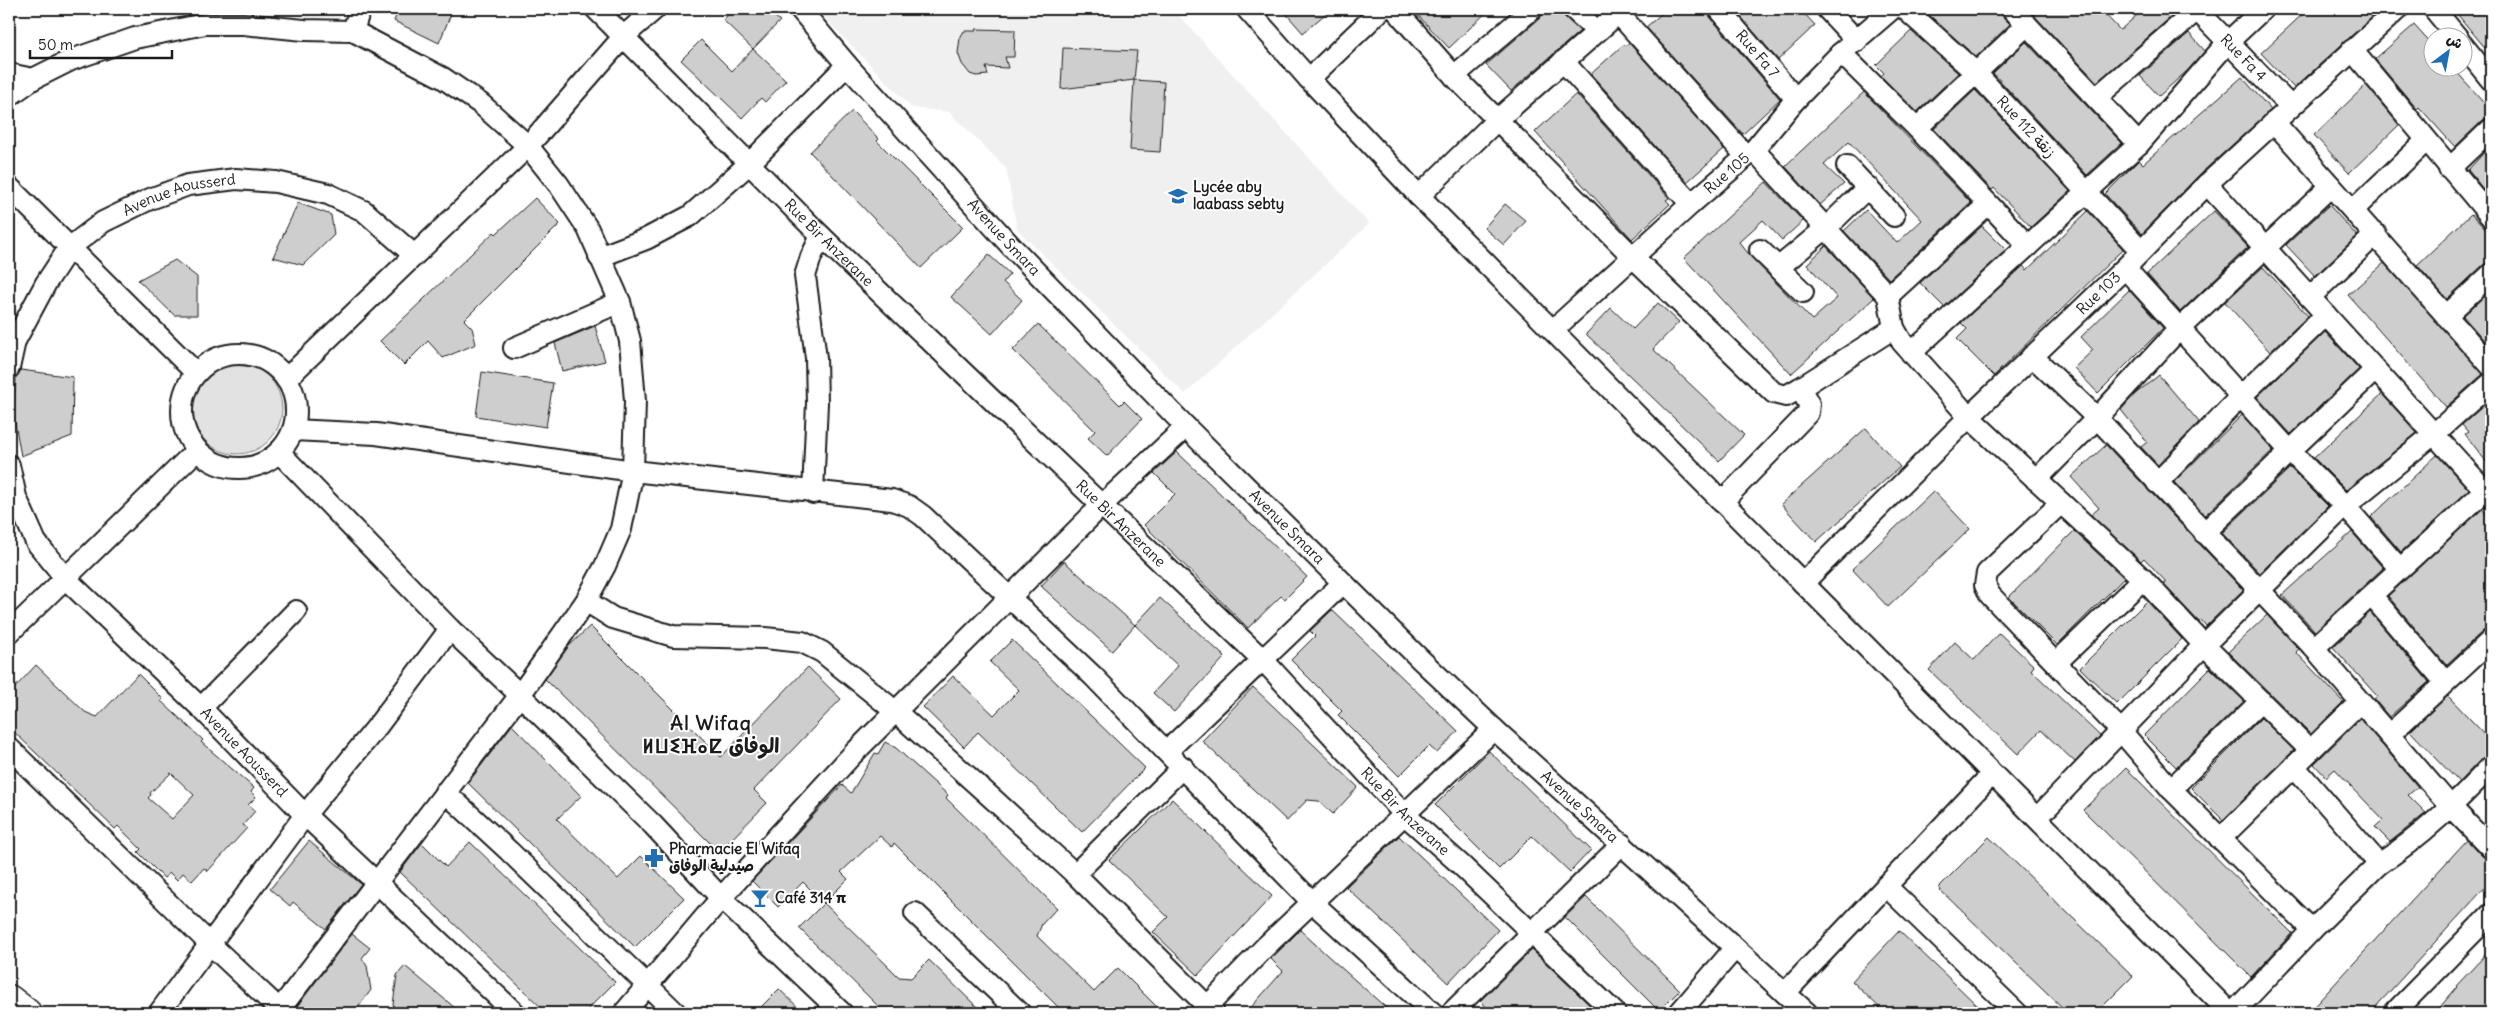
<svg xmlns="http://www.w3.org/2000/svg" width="2500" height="1022" viewBox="0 0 2500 1022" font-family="Delius,'Playpen Sans Arabic','Noto Sans Tifinagh',sans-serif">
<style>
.built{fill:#f0f0f0}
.green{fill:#e2e2e2;stroke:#7f7f7f}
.building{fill:#cecece;stroke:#1c1c1c;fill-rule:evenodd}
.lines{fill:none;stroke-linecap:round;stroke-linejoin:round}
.street-casing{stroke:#1c1c1c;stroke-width:24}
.secondary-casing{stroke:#1c1c1c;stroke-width:31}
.street{stroke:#fff;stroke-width:20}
.secondary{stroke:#fff;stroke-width:28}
.labels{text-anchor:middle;stroke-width:4;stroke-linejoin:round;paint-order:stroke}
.street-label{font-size:15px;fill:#1c1c1c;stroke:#fff}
.poi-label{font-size:15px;font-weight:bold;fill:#1c1c1c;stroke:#fff;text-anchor:start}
.district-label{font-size:20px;font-weight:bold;letter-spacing:1px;fill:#1c1c1c;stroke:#fff}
</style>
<rect width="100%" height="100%" fill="#fff"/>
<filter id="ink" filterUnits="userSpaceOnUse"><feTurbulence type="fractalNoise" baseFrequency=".02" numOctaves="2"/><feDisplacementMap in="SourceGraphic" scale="10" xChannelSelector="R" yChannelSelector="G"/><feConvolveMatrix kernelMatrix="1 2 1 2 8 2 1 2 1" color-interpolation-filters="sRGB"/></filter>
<g filter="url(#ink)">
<!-- built -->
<polygon class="built" points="816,9 1173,9 1369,224 1185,394 1017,229 1006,168 949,112 912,108"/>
<!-- green -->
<circle class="green" cx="237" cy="409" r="45"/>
<!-- building -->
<g class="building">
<polygon points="399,9 453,9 439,43 394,21"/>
<polygon points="734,9 766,9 780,21 753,49 723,20"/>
<polygon points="1282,9 1331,9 1303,33"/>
<polygon points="1412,9 1490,9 1449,48"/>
<polygon points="1544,9 1561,9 1565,17 1580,31 1511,91 1486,65 1540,18"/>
<polygon points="1667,9 1707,9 1710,17 1780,99 1743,134 1646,27"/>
<polygon points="1734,9 1800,9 1815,25 1778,60"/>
<polygon points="1934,9 2000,9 2003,17 2010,24 1976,57 1928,14"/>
<polygon points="2028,9 2100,9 2120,30 2144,9 2168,9 2173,15 2097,82"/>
<polygon points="2308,9 2381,9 2294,88 2261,53"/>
<polygon points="2453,9 2491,9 2491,55 2467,26"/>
<polygon points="2414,25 2432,45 2432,68 2453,68 2491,110 2491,117 2483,120 2455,147 2419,107 2417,109 2375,59"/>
<polygon points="976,29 1015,30 1014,57 1005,57 1008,68 986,67 988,75 976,76 970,74 962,64 958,53 960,38 964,31 976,31"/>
<polygon points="1911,31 1958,73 1917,112 1881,76 1884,73 1876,65"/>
<polygon points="2189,33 2205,51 2188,70 2159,96 2140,76"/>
<polygon points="701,40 732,71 753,49 786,80 765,102 761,98 742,118 681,60"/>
<polygon points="2026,42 2122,143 2087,175 1993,73"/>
<polygon points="1629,43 1724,149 1687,182 1591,74 1624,44 1625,46"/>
<polygon points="1063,48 1137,51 1134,80 1061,89"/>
<polygon points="2242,77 2271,110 2199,175 2142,234 2105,194 2139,160 2143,164"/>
<polygon points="1134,80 1164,82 1160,152 1130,150"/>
<polygon points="2366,85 2399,125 2349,173 2314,135"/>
<polygon points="1975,90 2070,191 2031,227 1994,188 1992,190 1934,129"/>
<polygon points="1864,92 1971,203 1889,279 1844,231 1866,210 1897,243 1922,220 1849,142 1824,165 1844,184 1820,205 1785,166"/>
<polygon points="1576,94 1669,198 1666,200 1670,204 1632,239 1535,132"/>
<polygon points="852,111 879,139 877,141 963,227 921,268 810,152"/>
<polygon points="2491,145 2491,199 2468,170"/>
<polygon points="1766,182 1803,221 1782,240 1763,220 1739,242 1752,258 1812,320 1837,298 1807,264 1826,246 1874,298 1791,374 1684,258"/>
<polygon points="535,198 560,224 464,320 472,328 476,344 443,358 428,341 404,365 380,341 494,232 496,234"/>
<polygon points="298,203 331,215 334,235 303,265 273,257"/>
<polygon points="1505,204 1526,221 1504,245 1484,228"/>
<polygon points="2329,205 2357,236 2315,276 2286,245"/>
<polygon points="2088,211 2123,249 1994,376 1957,339 1967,329 1961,323 2023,266 2027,270"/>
<polygon points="2214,211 2248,247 2180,312 2147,274"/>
<polygon points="2471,214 2491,235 2491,262 2483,265 2447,299 2417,265"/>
<polygon points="1982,226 2006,250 1944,307 1920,283"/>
<polygon points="989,255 1010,274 1003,282 1022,300 992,334 951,297"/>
<polygon points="175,260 197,277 197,315 174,315 138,280"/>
<polygon points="2384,263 2483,374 2446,407 2348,295"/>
<polygon points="2263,267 2308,316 2270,352 2225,302"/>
<polygon points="2129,290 2163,328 2098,393 2074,368 2093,350 2081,337"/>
<polygon points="2491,290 2491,348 2463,316"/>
<polygon points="1658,303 1679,322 1653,349 1744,435 1719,461 1586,334 1611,308 1633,329"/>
<polygon points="1038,324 1120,405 1124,401 1142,419 1107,456 1088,438 1095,431 1013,350"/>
<polygon points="595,326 605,361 562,371 555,343"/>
<polygon points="2325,332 2359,369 2291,434 2257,397"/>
<polygon points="21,370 73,377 72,436 21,456 13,412 16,377"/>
<polygon points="482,372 553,383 546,427 476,416"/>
<polygon points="2159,375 2199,422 2158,465 2141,447 2147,442 2121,410 2134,395"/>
<polygon points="2382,394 2417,433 2346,490 2314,458"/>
<polygon points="2491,399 2491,468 2465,434 2468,432 2462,425"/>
<polygon points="2242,415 2273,450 2205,515 2174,482"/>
<polygon points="1866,428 1900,467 1816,542 1781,504"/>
<polygon points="2106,445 2243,590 2206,626 2201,620 2199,622 2163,584 2166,582 2144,558 2141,561 2091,515 2099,508 2071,477"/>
<polygon points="1177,452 1307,577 1285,599 1281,596 1248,628 1144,525 1175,494 1154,473"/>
<polygon points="2437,455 2469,490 2401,552 2371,517"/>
<polygon points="2290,468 2328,506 2260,573 2222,533"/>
<polygon points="1934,491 1970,529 1888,607 1852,569"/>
<polygon points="2482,509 2491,519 2491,628 2483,631 2446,665 2388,596"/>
<polygon points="2074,531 2124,578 2057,645 2009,597"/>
<polygon points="2352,532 2383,568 2315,631 2282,595"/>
<polygon points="1064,561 1135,625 1112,651 1041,586"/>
<polygon points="1160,598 1225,657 1174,712 1153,693 1178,666 1135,625"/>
<polygon points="2147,601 2182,639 2117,704 2080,668"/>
<polygon points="1332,610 1458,731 1437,753 1429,746 1399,776 1338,715 1342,711 1291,660 1315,636 1310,631"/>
<polygon points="2370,612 2429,682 2389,717 2374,699 2377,696 2333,647"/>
<polygon points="2267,615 2299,649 2296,652 2343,702 2311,734 2228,652"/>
<polygon points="590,626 721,757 808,667 841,699 754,790 767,803 719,852 545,679 568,647"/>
<polygon points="1999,633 2034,666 2031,670 2100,736 2075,762 2041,730 2018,754 1929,670 1955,642 1974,660"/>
<polygon points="1012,640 1145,768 1082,832 978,732 964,747 923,707 953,676 994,715 1019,690 990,662"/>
<path d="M 36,665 L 85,712 L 97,717 L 138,674 L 163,699 L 161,701 L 203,740 L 201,742 L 254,788 L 251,792 L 256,797 L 248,805 L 255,811 L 243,825 L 247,828 L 208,871 L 204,868 L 192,881 L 183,873 L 177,880 L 170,873 L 164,878 L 138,852 L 141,849 L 118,826 L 115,829 L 9,727 L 9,694 ZM 171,773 L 194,795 L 172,819 L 148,798 L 151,795 L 150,793 Z"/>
<polygon points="2210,668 2244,701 2176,767 2144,735"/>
<polygon points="1253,687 1358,787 1333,814 1319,801 1307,800 1287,821 1202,741"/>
<polygon points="2448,696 2491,741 2491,754 2482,758 2459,782 2410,731"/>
<polygon points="2261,718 2294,750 2223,820 2191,788"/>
<polygon points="2360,719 2418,787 2408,795 2426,813 2390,842 2375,827 2383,820 2335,769 2326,777 2314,764"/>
<polygon points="512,725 581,796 557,819 618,879 641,856 684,898 635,947 468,783"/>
<polygon points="885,742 896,748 948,795 946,798 1057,908 1042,924 1037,936 1094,992 1118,968 1163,1013 1064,1013 894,843 892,847 880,836 841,872 848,879 824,903 803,882 778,907 752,881 842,785 851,793 875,753 878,754"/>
<polygon points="1489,751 1591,850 1570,872 1532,836 1499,869 1435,805"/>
<polygon points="2126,768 2292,933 2251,977 2083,810"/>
<polygon points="1172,799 1272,896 1198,975 1153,932 1168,917 1109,860"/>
<polygon points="1399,836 1498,930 1448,983 1346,887"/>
<polygon points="1989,837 2133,976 2096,1013 2068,1013 1938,888"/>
<polygon points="2467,840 2482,856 2491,860 2491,881 2370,1013 2308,1013"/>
<polygon points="309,841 361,884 326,929 293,902 290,906 270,889"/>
<polygon points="470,842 615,982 584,1013 547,1013 400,872 422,843 446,867"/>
<polygon points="1586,897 1680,990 1659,1011 1565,917"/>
<polygon points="824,903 899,977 911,978 929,960 983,1013 885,1013 799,928"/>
<polygon points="1300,930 1328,956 1392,1013 1246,1013 1283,971 1271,959"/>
<polygon points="1899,931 1953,982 1985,1013 1885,1013 1852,981"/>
<polygon points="352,934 370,948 362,958 367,966 371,990 354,1013 292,1013"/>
<polygon points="2491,949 2491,1013 2435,1013 2457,987 2456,986"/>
<polygon points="1532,950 1598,1013 1493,1013 1480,1001"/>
<polygon points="405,966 461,1013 396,1013 393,1004 397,975"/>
<polygon points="779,989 804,1013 755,1013"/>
</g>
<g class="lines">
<!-- street casing -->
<g class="street-casing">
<g id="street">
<path id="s1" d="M 596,9 L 821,236 L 1264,661 L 1405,815 L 1460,864 L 1615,1013"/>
<path id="s2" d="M 800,9 L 847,65 L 1011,246 L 1186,427 L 1420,659 L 1494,729 L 1807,1013"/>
<polyline points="1247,9 1309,79 1419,196 2230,1013"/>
<polyline points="1395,9 1454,76 1634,258 1774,393 1786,396 1800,388 1894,328"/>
<polyline points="1573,9 1597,31"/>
<path id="s3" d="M 1719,9 L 1796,99"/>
<polyline points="1827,9 1857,41"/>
<polyline points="1905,9 1976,73 2141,251"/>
<polyline points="2012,9 2139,144"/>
<path id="s4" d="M 2196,9 L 2290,106"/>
<polyline points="2434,9 2458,38"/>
<polyline points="1618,13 1746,156"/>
<polyline points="353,31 360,9"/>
<polyline points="2462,44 2491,80"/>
<polyline points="2352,50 2491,217"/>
<polyline points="1841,53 1917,128 2028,246"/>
<polyline points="1563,61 1691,204"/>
<polyline points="9,74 33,79"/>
<polyline points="1454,76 1532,9"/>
<polyline points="1309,79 1382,9"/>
<polyline points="9,96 33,79 71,60 135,38 205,24 243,24 304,30 353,31 443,78 481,104 528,146 559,185 588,229 620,302 630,341 635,401 633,471 621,529 605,566 586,601 520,695 277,1013"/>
<polyline points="2096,98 2197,10"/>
<polyline points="2274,122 2491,366"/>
<polyline points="1917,128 2027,25"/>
<polyline points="1754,150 1888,296 1894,328 1902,342 1969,417 2143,579 2204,645 2310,750"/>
<polyline points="1847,166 1894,216"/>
<polyline points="2449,169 2491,129"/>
<polyline points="2207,184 2491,497"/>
<polyline points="9,187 196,373"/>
<polyline points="1419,196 1497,120 1623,9"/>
<polyline points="2353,210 2426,141"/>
<polyline points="1760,250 1803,292"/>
<polyline points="599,257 646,239 690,216 750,163 847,65"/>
<polyline points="1778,268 1826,228 1868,187"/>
<polyline points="2125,268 2290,451 2345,506 2399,568"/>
<polyline points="1888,296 1987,205"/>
<polyline points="2310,297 2376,234"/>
<polyline points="2446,316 2491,274"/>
<path id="s5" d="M 1553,330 L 1691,204 L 1754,150 L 1796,99 L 1841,53 L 1892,9"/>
<polyline points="514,348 620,302"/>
<polyline points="1911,353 2139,144 2228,42 2263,9"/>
<circle cx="239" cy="411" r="57"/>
<polyline points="2032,356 2097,418 2314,648 2452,808 2491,848"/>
<path id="s6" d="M 9,368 L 15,341 L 46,283 L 69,248 L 103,222 L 150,199 L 188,185 L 236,179 L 276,182 L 328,194 L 364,211 L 414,255"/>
<polyline points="286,379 528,146 624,36 655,9"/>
<polyline points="293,430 376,434 633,471 892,500 909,506 923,516 1093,676 1312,902 1433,1013"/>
<polyline points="279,452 450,629 520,695 653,825 721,898 842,1013"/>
<path id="s7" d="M 9,465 L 16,497 L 36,542 L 66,579 L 201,708 L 305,815 L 515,1013"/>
<polyline points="2036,480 2097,418 2180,328 2331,186"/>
<polyline points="2157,483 2241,396 2326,315"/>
<polyline points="813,493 817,403 816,358 805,276 811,257 821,236"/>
<polyline points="1722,502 1808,413 1809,404 1800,388"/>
<polyline points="2061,503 1987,573 1985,585 1990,595 2121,731 2171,789 2312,930"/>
<polyline points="2204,533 2375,370"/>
<path id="s8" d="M 1803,583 L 1969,417 L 2125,268 L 2207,184 L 2398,9"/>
<polyline points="2372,596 2445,682"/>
<polyline points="586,601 613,618 673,636 765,638 802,642 822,652 895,711 993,799 1075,874 1214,1013"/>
<polyline points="9,633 197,450"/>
<polyline points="2314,648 2486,490"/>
<polyline points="2056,663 2143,579"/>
<polyline points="201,708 296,611"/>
<polyline points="2389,735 2491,640"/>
<polyline points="9,748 210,944 280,1010"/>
<polyline points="1167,751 1343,583"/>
<path d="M 2294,766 L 2379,864 C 2422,836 2456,803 2491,766"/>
<polyline points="2171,789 2261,701"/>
<polyline points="445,792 509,851 676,1013"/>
<polyline points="2037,818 2204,645 2345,506 2434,434 2491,383"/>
<polyline points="2220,839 2360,702"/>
<polyline points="1075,874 1183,767"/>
<polyline points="1886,886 2017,1013"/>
<polyline points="915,913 1020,1013"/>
<polyline points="1785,993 1991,775"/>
<polyline points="159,1013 305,815 376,728 450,629"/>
<polyline points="624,1013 721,898 852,755 1102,505 1186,427"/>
<polyline points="1201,1013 1264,948 1494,729"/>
<polyline points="1451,1013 1622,844"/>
<polyline points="1679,1013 1735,948"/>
<polyline points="2233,1013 2312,930 2379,864"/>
<polyline points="2394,1013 2491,914"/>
</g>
</g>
<!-- secondary casing -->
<g class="secondary-casing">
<polyline id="secondary" points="9,999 27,1013"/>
</g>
<!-- street -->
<use href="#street" class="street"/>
<!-- secondary -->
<use href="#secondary" class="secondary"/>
</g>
</g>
<!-- icons -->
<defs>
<g id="school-bare" transform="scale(1.5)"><path d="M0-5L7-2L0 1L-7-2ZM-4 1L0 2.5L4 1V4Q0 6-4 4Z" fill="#1f6fb2" stroke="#fff" stroke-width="2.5" paint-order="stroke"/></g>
<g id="pharmacy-bare" transform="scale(1.5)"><path d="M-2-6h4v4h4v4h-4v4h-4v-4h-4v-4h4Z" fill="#1f6fb2" stroke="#fff" stroke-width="2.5" paint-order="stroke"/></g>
<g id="bar-bare" transform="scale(1.5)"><path d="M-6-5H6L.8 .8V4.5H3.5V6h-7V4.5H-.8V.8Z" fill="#1f6fb2" stroke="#fff" stroke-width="2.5" paint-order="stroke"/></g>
</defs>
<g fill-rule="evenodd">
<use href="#school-bare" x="1178" y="196"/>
<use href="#pharmacy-bare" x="654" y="858"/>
<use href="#bar-bare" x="760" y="898"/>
</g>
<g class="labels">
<!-- street labels -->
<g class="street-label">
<text dy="5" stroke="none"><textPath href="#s3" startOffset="59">Rue Fa 7</textPath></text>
<text dy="5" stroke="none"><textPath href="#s4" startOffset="68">Rue Fa 4</textPath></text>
<text transform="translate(2026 127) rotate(47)" y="5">Rue 112 زنقة</text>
<text dy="5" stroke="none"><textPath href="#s5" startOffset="234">Rue 105</textPath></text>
<text dy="5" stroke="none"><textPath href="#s6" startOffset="260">Avenue Aousserd</textPath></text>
<text dy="5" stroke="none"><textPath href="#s2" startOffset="306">Avenue Smara</textPath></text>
<text dy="5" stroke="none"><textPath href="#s1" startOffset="330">Rue Bir Anzerane</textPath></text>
<text dy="5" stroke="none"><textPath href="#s8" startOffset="414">Rue 103</textPath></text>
<text dy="5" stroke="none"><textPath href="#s1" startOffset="735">Rue Bir Anzerane</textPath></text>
<text dy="5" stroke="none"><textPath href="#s2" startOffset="711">Avenue Smara</textPath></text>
<text dy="5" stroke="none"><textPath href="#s7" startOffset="378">Avenue Aousserd</textPath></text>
<text dy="5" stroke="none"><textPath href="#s2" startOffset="1116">Avenue Smara</textPath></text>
<text dy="5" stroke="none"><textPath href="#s1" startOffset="1140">Rue Bir Anzerane</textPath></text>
</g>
<!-- poi labels -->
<g class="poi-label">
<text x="1193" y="192">Lycée aby<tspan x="1193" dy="17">laabass sebty</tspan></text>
<text x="669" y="854">Pharmacie El Wifaq<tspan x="669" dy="17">صيدلية الوفاق</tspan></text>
<text x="775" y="903">Café 314 π</text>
</g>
<!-- district labels -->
<g class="district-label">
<text x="711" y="730">Al Wifaq<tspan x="711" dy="23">ⵍⵡⵉⴼⴰⵇ الوفاق</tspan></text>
</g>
</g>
<!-- margin -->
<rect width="2500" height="1022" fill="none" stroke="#fff" stroke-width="30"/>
<rect x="15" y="15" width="2470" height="992" fill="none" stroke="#1c1c1c" stroke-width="2" filter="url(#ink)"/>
<!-- north arrow -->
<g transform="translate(2448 52) rotate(32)"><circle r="24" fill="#ffffff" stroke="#a4a4a4"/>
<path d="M0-4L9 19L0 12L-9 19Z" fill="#1f6fb2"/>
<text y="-8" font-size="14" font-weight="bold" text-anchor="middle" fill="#1c1c1c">ش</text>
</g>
<!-- scale -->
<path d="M30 50v8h142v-8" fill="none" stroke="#1c1c1c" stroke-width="2.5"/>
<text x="38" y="50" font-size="15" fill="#1c1c1c" stroke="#ffffff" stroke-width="4" paint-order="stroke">50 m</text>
</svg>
